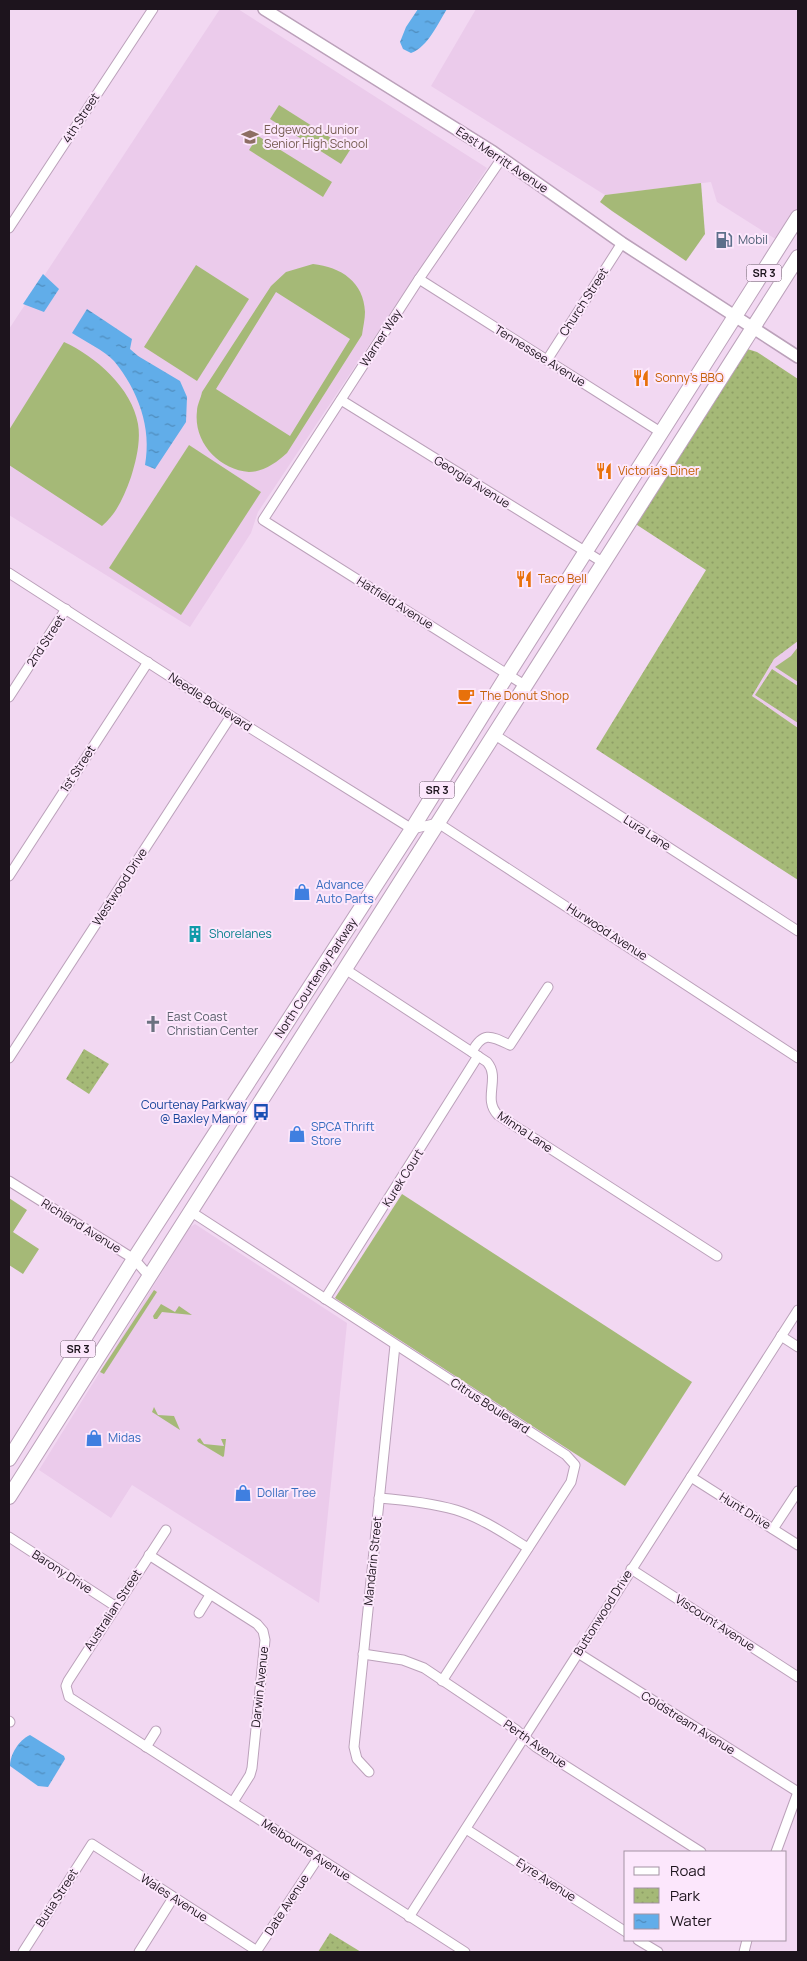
<svg xmlns="http://www.w3.org/2000/svg" width="807" height="1961" viewBox="0 0 807 1961" font-family="Manrope,sans-serif">
<style>
.built{fill:#ebcbeb}
.grass{fill:#a5b977;fill-rule:evenodd}
.park{fill:url(#park-dots)}
.water{fill:url(#water-ripples)}
.lines{fill:none;stroke-linecap:round;stroke-linejoin:round}
.minor-casing{stroke:#bba1ba;stroke-width:11}
.tertiary-casing{stroke:#bba1ba;stroke-width:14}
.primary-casing{stroke:#bba1ba;stroke-width:16}
.minor{stroke:#fff;stroke-width:9}
.tertiary{stroke:#fff;stroke-width:11}
.primary{stroke:#fff;stroke-width:14}
.labels{text-anchor:middle;stroke-width:4;stroke-linejoin:round;paint-order:stroke}
.shield{fill:#fce7fc;stroke:#605360;stroke-width:1}
.shield-label{font-size:11px;font-weight:bold;fill:#1d141d}
.street-label{font-size:12px;fill:#1d141d;stroke:#fce7fc}
.education-label{font-size:12px;fill:#785e54;stroke:#fce7fc;text-anchor:start}
.service-label{font-size:12px;fill:#4e5e75;stroke:#fce7fc;text-anchor:start}
.food-label{font-size:12px;fill:#c56008;stroke:#fce7fc;text-anchor:start}
.shop-label{font-size:12px;fill:#366cbe;stroke:#fce7fc;text-anchor:start}
.culture-label{font-size:12px;fill:#0d838f;stroke:#fce7fc;text-anchor:start}
.worship-label{font-size:12px;fill:#5b616d;stroke:#fce7fc;text-anchor:start}
.transit-label{font-size:12px;fill:#164399;stroke:#fce7fc;text-anchor:end}
</style>
<defs>
<pattern id="park-dots" width="8" height="8" patternUnits="userSpaceOnUse" patternTransform="scale(1.25)"><rect width="8" height="8" fill="#a5b977"/><path d="M2 2h.1M6 6h.1" fill="none" stroke="#8e9e66" stroke-width="1.8" stroke-linecap="round"/></pattern>
<pattern id="water-ripples" width="26" height="14" patternUnits="userSpaceOnUse" patternTransform="scale(1.25)"><rect width="26" height="14" fill="#61ade9"/><path d="M2 4q2-2 4 0t4 0M15 11q2-2 4 0t4 0" fill="none" stroke="#4f8cbc"/></pattern>
</defs>
<rect width="100%" height="100%" fill="#f2d8f2"/>
<!-- built -->
<g class="built">
<polygon points="220,9 238,9 487,168 258,512 251,533 190,627 9,515 9,329"/>
<polygon points="476,9 798,9 798,217 782,243 717,202 711,182 605,195 431,86"/>
<polygon points="798,641 798,728 752,696 774,659"/>
<polygon points="195,1224 347,1323 319,1603 132,1485 111,1518 39,1470 190,1227"/>
</g>
<!-- grass -->
<g class="grass">
<polygon points="279,105 350,150 341,164 270,119"/>
<polygon points="258,136 332,182 323,197 249,150"/>
<polygon points="701,183 705,234 686,261 612,211 600,202 605,195"/>
<path d="M 313,264 C 341,267 364,282 365,312 C 365,319 363,327 362,335 L 287,453 C 277,462 264,472 249,472 C 219,470 193,442 197,411 C 197,405 201,398 202,392 L 271,286 L 286,272 ZM 276,292 L 350,339 L 290,436 L 216,389 Z"/>
<polygon points="196,265 249,299 197,381 144,347"/>
<path d="M 64,342 C 95,356 132,388 138,424 C 141,441 136,461 131,477 C 124,496 118,512 102,526 L 9,465 L 9,430 Z"/>
<polygon points="189,445 261,492 181,615 109,568"/>
<polygon points="798,647 798,682 775,667 791,656"/>
<polygon points="402,1194 692,1382 625,1486 335,1298"/>
<polygon points="9,1198 27,1210 13,1232 39,1249 23,1274 9,1265"/>
<polygon points="154,1290 157,1292 104,1374 100,1372"/>
<polygon points="161,1304 175,1312 179,1306 192,1315 162,1312 157,1319 154,1319 153,1316"/>
<polygon points="154,1407 158,1415 174,1416 180,1430 152,1412"/>
<polygon points="200,1438 204,1444 224,1446 221,1439 226,1439 224,1456 223,1457 198,1442 197,1440"/>
</g>
<!-- park -->
<g class="park">
<polygon points="741,347 757,352 798,379 798,641 774,659 752,696 798,728 798,880 596,749 706,570 631,521"/>
<polygon points="772,669 798,686 798,723 755,695"/>
<polygon points="84,1049 109,1064 89,1094 66,1079"/>
<polygon points="330,1933 361,1952 318,1952"/>
</g>
<!-- water -->
<g class="water">
<path d="M 418,9 L 447,9 C 438,23 428,47 411,53 L 403,49 L 400,42 L 406,27 Z"/>
<polygon points="43,274 59,289 44,312 23,304"/>
<path d="M 87,309 L 132,339 L 130,349 L 138,356 L 180,381 L 187,397 L 186,422 L 155,469 L 145,465 C 152,428 138,390 114,361 C 105,351 84,341 72,333 Z"/>
<path d="M 30,1735 L 64,1756 L 65,1759 L 48,1787 L 38,1786 L 10,1766 C 10,1754 19,1740 30,1735 Z"/>
</g>
<g class="lines">
<!-- minor casing -->
<g class="minor-casing">
<g id="minor">
<polyline points="502,158 419,279 263,520 526,686"/>
<polyline points="9,228 153,9"/>
<polyline points="419,279 662,433"/>
<polyline points="547,360 622,243"/>
<polyline points="341,400 604,563"/>
<polyline points="9,573 231,716 412,829 438,823 798,1058"/>
<polyline points="9,697 66,609"/>
<polyline points="495,735 798,931"/>
<polyline points="9,876 148,662"/>
<path d="M 345,969 L 487,1062 C 501,1078 482,1099 498,1115 L 717,1256"/>
<path d="M 472,1052 C 483,1031 491,1036 510,1045 L 548,987"/>
<polyline points="9,1058 231,716"/>
<polyline points="9,1181 134,1259 149,1276"/>
<polyline points="190,1211 566,1455 575,1465 571,1482 442,1681"/>
<polyline points="325,1299 478,1056"/>
<polyline points="781,1336 798,1347"/>
<polyline points="691,1477 798,1545"/>
<path d="M 379,1498 C 405,1500 431,1503 456,1510 C 482,1518 505,1534 528,1548"/>
<polyline points="773,1529 798,1491"/>
<polyline points="166,1530 68,1681 66,1686 69,1697 465,1952"/>
<polyline points="9,1537 115,1606"/>
<polyline points="149,1555 257,1624 263,1631 265,1640 252,1768 250,1775 233,1802"/>
<polyline points="631,1569 798,1677"/>
<polyline points="199,1613 210,1595"/>
<polyline points="578,1653 798,1792"/>
<polyline points="363,1654 403,1660 424,1668 515,1729 536,1747 701,1852"/>
<polyline points="9,1721 10,1722"/>
<polyline points="146,1747 156,1731"/>
<polyline points="369,1772 357,1759 354,1747 395,1345"/>
<polyline points="466,1829 626,1932"/>
<polyline points="776,1852 798,1792"/>
<polyline points="409,1917 798,1310"/>
<polyline points="638,1940 658,1952"/>
<polyline points="23,1952 92,1844 257,1951"/>
<polyline points="139,1952 173,1898"/>
<polyline points="256,1952 318,1858"/>
<polyline points="744,1952 747,1940"/>
</g>
</g>
<!-- tertiary casing -->
<g class="tertiary-casing">
<polyline id="tertiary" points="264,9 493,152 622,243 798,357"/>
</g>
<!-- primary casing -->
<g class="primary-casing">
<g id="primary">
<polyline points="9,1459 134,1259 412,829 508,674 798,217"/>
<polyline points="9,1497 798,257"/>
</g>
</g>
<!-- minor -->
<use href="#minor" class="minor"/>
<!-- tertiary -->
<use href="#tertiary" class="tertiary"/>
<!-- primary -->
<use href="#primary" class="primary"/>
</g>
<!-- icons -->
<defs>
<g id="school-bare" transform="scale(1.35)"><path d="M0-5L7-2L0 1L-7-2ZM-4 1L0 2.5L4 1V4Q0 6-4 4Z" fill="#8d6e63" stroke="#fce7fc" stroke-width="2.5" paint-order="stroke"/></g>
<g id="fuel-bare" transform="scale(1.35)"><path d="M-5.5-6h7V0h2V4h1.3V-2.5L3-4.5l.8-.8L6-3V5H2.5V1h-1V6h-7ZM-4.2-4.7v3.2H.2V-4.7Z" fill="#5c6f8a" stroke="#fce7fc" stroke-width="2.5" paint-order="stroke"/></g>
<g id="restaurant-bare" transform="scale(1.35)"><path d="M-5-6h1v4h1v-4h1v4h1v-4h1v5L-1.5 .5V6h-2V.5L-5-1ZM5-6V6H3V1.5H1.5Q1.5-4 5-6Z" fill="#e8710a" stroke="#fce7fc" stroke-width="2.5" paint-order="stroke"/></g>
<g id="cafe-bare" transform="scale(1.35)"><path d="M-5.5-4.5H6V0H3Q3 3.5 0 3.5H-2.5Q-5.5 3.5-5.5 0ZM3-3.2v2h1.7v-2ZM-6 4.5H4V6H-6Z" fill="#e8710a" stroke="#fce7fc" stroke-width="2.5" paint-order="stroke"/></g>
<g id="shop-bare" transform="scale(1.35)"><path d="M-5-2.5h2.3a2.7 3.5 0 0 1 5.4 0H5L5.5 6h-11ZM-1.5-2.5h3a1.5 2.3 0 0 0-3 0Z" fill="#3f7fe0" stroke="#fce7fc" stroke-width="2.5" paint-order="stroke"/></g>
<g id="building-bare" transform="scale(1.35)"><path d="M-4-6H4V6H1V3H-1V6H-4ZM-2.5-4.3h1.7v1.8h-1.7ZM.8-4.3h1.7v1.8H.8ZM-2.5-1h1.7V.8h-1.7ZM.8-1h1.7V.8H.8Z" fill="#0f9aa8" stroke="#fce7fc" stroke-width="2.5" paint-order="stroke"/></g>
<g id="church-bare" transform="scale(1.35)"><path d="M-1.2-6h2.4v3.5h3.3v2.4h-3.3V6h-2.4V-.1h-3.3v-2.4h3.3Z" fill="#6b7280" stroke="#fce7fc" stroke-width="2.5" paint-order="stroke"/></g>
<g id="bus-bare" transform="scale(1.35)"><path d="M-5-6H5V4H4V6H2V4H-2V6H-4V4H-5ZM-3.5-4V0h7V-4ZM-3.5 1.2v1.5H-2V1.2ZM2 1.2v1.5H3.5V1.2Z" fill="#1a4fb4" stroke="#fce7fc" stroke-width="2.5" paint-order="stroke"/></g>
</defs>
<g fill-rule="evenodd">
<use href="#school-bare" x="250" y="137"/>
<use href="#fuel-bare" x="724" y="240"/>
<use href="#restaurant-bare" x="641" y="378"/>
<use href="#restaurant-bare" x="604" y="471"/>
<use href="#restaurant-bare" x="524" y="579"/>
<use href="#cafe-bare" x="466" y="696"/>
<use href="#shop-bare" x="302" y="892"/>
<use href="#building-bare" x="195" y="934"/>
<use href="#church-bare" x="153" y="1024"/>
<use href="#bus-bare" x="261" y="1112"/>
<use href="#shop-bare" x="297" y="1134"/>
<use href="#shop-bare" x="94" y="1438"/>
<use href="#shop-bare" x="243" y="1493"/>
</g>
<g class="labels">
<!-- shield labels -->
<g class="shield">
<rect x="746.5" y="264.5" width="35" height="17" rx="4"/>
<rect x="419.5" y="781.5" width="35" height="17" rx="4"/>
<rect x="60.5" y="1340.5" width="35" height="17" rx="4"/>
</g>
<g class="shield-label">
<text x="764" y="277">SR 3</text>
<text x="437" y="794">SR 3</text>
<text x="78" y="1353">SR 3</text>
</g>
<!-- street labels -->
<g class="street-label">
<text transform="translate(81 118) rotate(-57)" y="4">4th Street</text>
<text transform="translate(502 160) rotate(34)" y="4">East Merritt Avenue</text>
<text transform="translate(584 302) rotate(-57)" y="4">Church Street</text>
<text transform="translate(381 338) rotate(-57)" y="4">Warner Way</text>
<text transform="translate(540 356) rotate(32)" y="4">Tennessee Avenue</text>
<text transform="translate(472 482) rotate(32)" y="4">Georgia Avenue</text>
<text transform="translate(395 603) rotate(32)" y="4">Hatfield Avenue</text>
<text transform="translate(46 641) rotate(-57)" y="4">2nd Street</text>
<text transform="translate(210 702) rotate(33)" y="4">Needle Boulevard</text>
<text transform="translate(78 769) rotate(-57)" y="4">1st Street</text>
<text transform="translate(647 833) rotate(33)" y="4">Lura Lane</text>
<text transform="translate(120 887) rotate(-57)" y="4">Westwood Drive</text>
<text transform="translate(607 932) rotate(33)" y="4">Hurwood Avenue</text>
<text transform="translate(316 978) rotate(-57)" y="4">North Courtenay Parkway</text>
<text transform="translate(525 1132) rotate(34)" y="4">Minna Lane</text>
<text transform="translate(403 1178) rotate(-58)" y="4">Kurek Court</text>
<text transform="translate(81 1226) rotate(32)" y="4">Richland Avenue</text>
<text transform="translate(490 1406) rotate(33)" y="4">Citrus Boulevard</text>
<text transform="translate(745 1511) rotate(32)" y="4">Hunt Drive</text>
<text transform="translate(373 1561) rotate(-84)" y="4">Mandarin Street</text>
<text transform="translate(62 1572) rotate(33)" y="4">Barony Drive</text>
<text transform="translate(113 1610) rotate(-57)" y="4">Australian Street</text>
<text transform="translate(603 1613) rotate(-58)" y="4">Buttonwood Drive</text>
<text transform="translate(715 1623) rotate(33)" y="4">Viscount Avenue</text>
<text transform="translate(260 1687) rotate(-84)" y="4">Darwin Avenue</text>
<text transform="translate(688 1723) rotate(32)" y="4">Coldstream Avenue</text>
<text transform="translate(535 1744) rotate(35)" y="4">Perth Avenue</text>
<text transform="translate(306 1850) rotate(33)" y="4">Melbourne Avenue</text>
<text transform="translate(546 1880) rotate(33)" y="4">Eyre Avenue</text>
<text transform="translate(57 1898) rotate(-57)" y="4">Butia Street</text>
<text transform="translate(174 1898) rotate(33)" y="4">Wales Avenue</text>
<text transform="translate(287 1905) rotate(-57)" y="4">Date Avenue</text>
</g>
<!-- education labels -->
<g class="education-label">
<text x="264" y="134">Edgewood Junior<tspan x="264" dy="14">Senior High School</tspan></text>
</g>
<!-- service labels -->
<g class="service-label">
<text x="738" y="244">Mobil</text>
</g>
<!-- food labels -->
<g class="food-label">
<text x="655" y="382">Sonny's BBQ</text>
<text x="618" y="475">Victoria's Diner</text>
<text x="538" y="583">Taco Bell</text>
<text x="480" y="700">The Donut Shop</text>
</g>
<!-- shop labels -->
<g class="shop-label">
<text x="316" y="889">Advance<tspan x="316" dy="14">Auto Parts</tspan></text>
<text x="311" y="1131">SPCA Thrift<tspan x="311" dy="14">Store</tspan></text>
<text x="108" y="1442">Midas</text>
<text x="257" y="1497">Dollar Tree</text>
</g>
<!-- culture labels -->
<g class="culture-label">
<text x="209" y="938">Shorelanes</text>
</g>
<!-- worship labels -->
<g class="worship-label">
<text x="167" y="1021">East Coast<tspan x="167" dy="14">Christian Center</tspan></text>
</g>
<!-- transit labels -->
<g class="transit-label">
<text x="247" y="1109">Courtenay Parkway<tspan x="247" dy="14">@ Baxley Manor</tspan></text>
</g>
</g>
<!-- border -->
<rect width="807" height="1961" fill="none" stroke="#1d141d" stroke-width="20"/>
<!-- legend -->
<rect x="624" y="1851" width="162" height="90" fill="#fce7fc" stroke="#a393a3"/>
<rect x="634" y="1867" width="25" height="8" fill="#ffffff" stroke="#a393a3"/>
<text x="670" y="1876" font-size="15" fill="#1d141d">Road</text>
<rect x="634" y="1888" width="25" height="15" fill="url(#park-dots)" stroke="#a393a3"/>
<text x="670" y="1901" font-size="15" fill="#1d141d">Park</text>
<rect x="634" y="1914" width="25" height="15" fill="url(#water-ripples)" stroke="#a393a3"/>
<text x="670" y="1926" font-size="15" fill="#1d141d">Water</text>
</svg>
